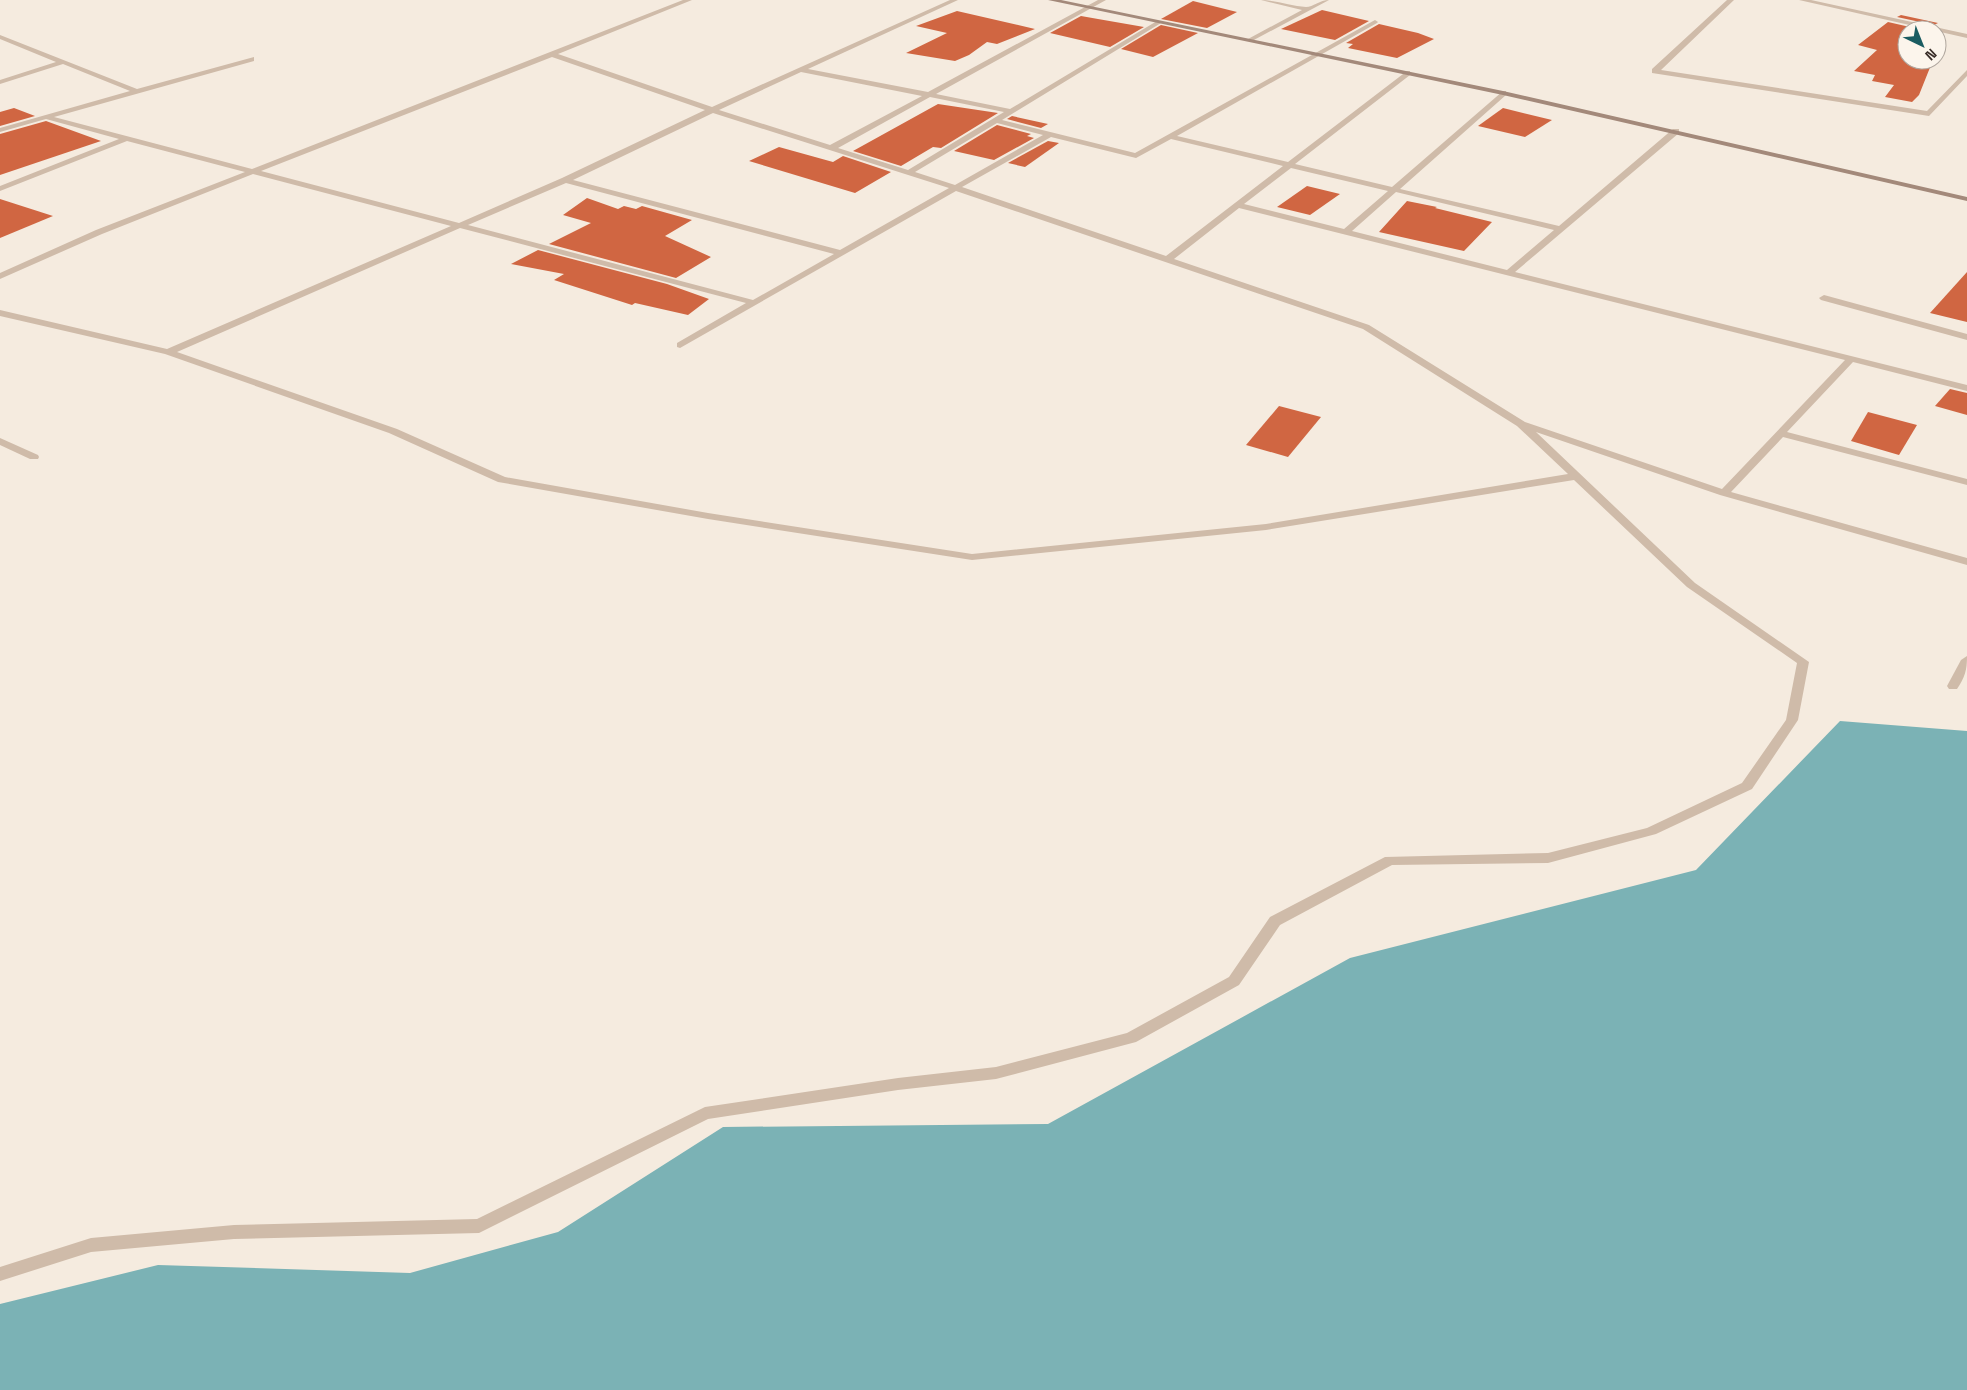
<svg xmlns="http://www.w3.org/2000/svg" width="1967" height="1390" viewBox="0 0 1967 1390" font-family="'Space Grotesk',sans-serif">
<style>
.water{fill:#7bb2b5}
.building{fill:#d06642}
.lines{fill:none;stroke-linecap:round;stroke-linejoin:round}
.street{fill:#cfbba9;fill-rule:evenodd}
.secondary{fill:#a3897a;fill-rule:evenodd}
</style>
<rect width="100%" height="100%" fill="#f5ebdf"/>
<!-- water -->
<polygon class="water" points="1840,721 1967,731 1967,1390 0,1390 0,1304 158,1265 410,1273 558,1232 723,1127 1048,1124 1350,958 1696,870"/>
<!-- building -->
<g class="building">
<polygon points="1193,1 1237,12 1207,28 1161,19"/>
<polygon points="1322,10 1369,21 1335,40 1281,29"/>
<polygon points="957,11 1035,29 997,44 987,42 969,55 955,61 906,53 947,33 916,26"/>
<polygon points="1901,15 1938,23 1934,25 1897,17"/>
<polygon points="1081,16 1098,19 1144,27 1110,47 1050,33"/>
<polygon points="1888,22 1923,30 1907,30 1907,60 1933,60 1919,95 1912,102 1885,97 1894,85 1872,81 1875,75 1854,71 1877,50 1858,45"/>
<polygon points="1379,24 1418,33 1434,39 1397,58 1348,48 1353,44 1346,43"/>
<polygon points="1161,25 1198,33 1153,57 1121,49"/>
<polygon points="938,104 998,113 941,148 933,147 901,166 853,151"/>
<polygon points="14,108 35,116 0,126 0,112"/>
<polygon points="1503,108 1552,120 1525,137 1478,126"/>
<polygon points="1012,116 1048,124 1041,128 1007,119"/>
<polygon points="46,121 101,141 0,175 0,134"/>
<polygon points="997,125 1031,134 1027,136 1034,138 994,160 954,151"/>
<polygon points="1048,141 1059,143 1025,167 1008,163"/>
<polygon points="779,147 833,162 843,156 891,172 855,193 749,161"/>
<polygon points="1307,186 1340,194 1310,215 1277,207"/>
<polygon points="587,198 618,209 624,206 636,209 642,206 692,220 665,236 711,257 676,278 549,244 591,223 563,215"/>
<polygon points="0,199 53,216 0,238"/>
<polygon points="1407,201 1437,207 1435,208 1492,222 1464,251 1379,232"/>
<polygon points="538,250 667,284 709,299 688,315 635,303 632,305 554,280 564,274 511,264"/>
<polygon points="1967,272 1967,322 1930,313"/>
<polygon points="1950,389 1967,393 1967,415 1935,406"/>
<polygon points="1279,406 1321,417 1288,457 1246,445"/>
<polygon points="1868,412 1917,425 1899,455 1851,441"/>
</g>
<g class="lines">
<!-- street -->
<g class="street">
<path d="M 683,0 L 692,0 L 558,54 L 712,107 L 950,0 L 958,0 L 808,69 L 928,92 L 1098,0 L 1106,0 L 936,94 L 1010,109 L 1157,21 L 1161,21 L 1161,23 L 1002,120 L 1135,153 L 1375,20 L 1378,22 L 1377,23 L 1177,136 L 1288,162 L 1407,71 L 1410,71 L 1410,75 L 1295,164 L 1392,187 L 1503,91 L 1506,91 L 1506,95 L 1400,189 L 1559,226 L 1673,129 L 1679,129 L 1679,133 L 1515,272 L 1967,385 L 1967,391 L 1853,362 L 1787,432 L 1967,479 L 1967,485 L 1783,437 L 1731,492 L 1967,558 L 1967,565 L 1720,495 L 1536,432 L 1695,583 L 1809,662 L 1798,720 L 1752,789 L 1656,834 L 1548,863 L 1392,865 L 1280,925 L 1239,985 L 1136,1042 L 996,1079 L 898,1090 L 708,1119 L 479,1233 L 234,1239 L 91,1252 L 0,1281 L 0,1267 L 91,1238 L 234,1225 L 477,1219 L 705,1107 L 898,1078 L 996,1067 L 1127,1033 L 1229,977 L 1270,917 L 1385,857 L 1548,853 L 1647,828 L 1742,783 L 1786,720 L 1797,663 L 1687,587 L 1574,480 L 1266,530 L 972,560 L 708,519 L 498,482 L 389,433 L 165,354 L 0,316 L 0,310 L 167,349 L 451,226 L 253,174 L 102,234 L 0,279 L 0,273 L 96,230 L 245,172 L 127,141 L 0,191 L 0,186 L 119,139 L 46,119 L 0,132 L 0,128 L 130,91 L 63,64 L 0,84 L 0,80 L 56,62 L 0,39 L 0,35 L 137,89 L 254,57 L 254,61 L 54,117 L 252,169 ZM 552,57 L 705,110 L 562,178 L 459,223 L 261,171 ZM 801,72 L 922,96 L 830,145 L 719,110 ZM 930,97 L 1004,112 L 908,170 L 838,148 ZM 713,113 L 949,188 L 840,250 L 573,180 ZM 997,123 L 1043,135 L 955,185 L 915,172 ZM 1051,137 L 1136,158 L 1171,139 L 1283,166 L 1166,256 L 962,187 ZM 1291,168 L 1388,191 L 1344,229 L 1244,204 ZM 566,183 L 834,254 L 753,300 L 468,225 ZM 956,191 L 1363,329 L 1517,426 L 1568,474 L 1266,524 L 972,554 L 708,513 L 505,477 L 397,429 L 177,352 L 460,228 L 746,303 L 677,343 L 677,347 L 680,348 ZM 1396,192 L 1554,230 L 1507,270 L 1352,231 ZM 1239,208 L 1845,360 L 1722,489 L 1525,422 L 1369,325 L 1174,259 Z"/>
<path d="M 1261,0 C 1276,0 1291,6 1306,7 C 1313,7 1320,0 1329,0 L 1252,41 L 1248,41 L 1248,39 L 1302,10 Z"/>
<polygon points="1727,0 1734,0 1661,70 1927,111 1967,70 1967,76 1929,116 1652,73 1652,69"/>
<polygon points="1799,0 1811,0 1967,34 1967,38"/>
<polygon points="1824,295 1967,334 1967,340 1821,300 1819,298"/>
<polygon points="0,438 38,455 39,457 38,459 30,459 0,445"/>
<path d="M 1967,656 C 1967,670 1965,677 1957,689 L 1949,689 L 1947,686 L 1961,660 Z"/>
</g>
<!-- secondary -->
<polygon class="secondary" points="1048,0 1061,0 1503,91 1967,197 1967,201 1503,95"/>
</g>
<!-- north arrow -->
<g transform="translate(1922 45) rotate(137)"><circle r="24" fill="#fcf5ec" stroke="#afa69e"/>
<path d="M0-4L9 19L0 12L-9 19Z" fill="#1b5c61"/>
<text y="-8" font-size="14" font-weight="bold" text-anchor="middle" fill="#3b2f2a">N</text>
</g>
</svg>
